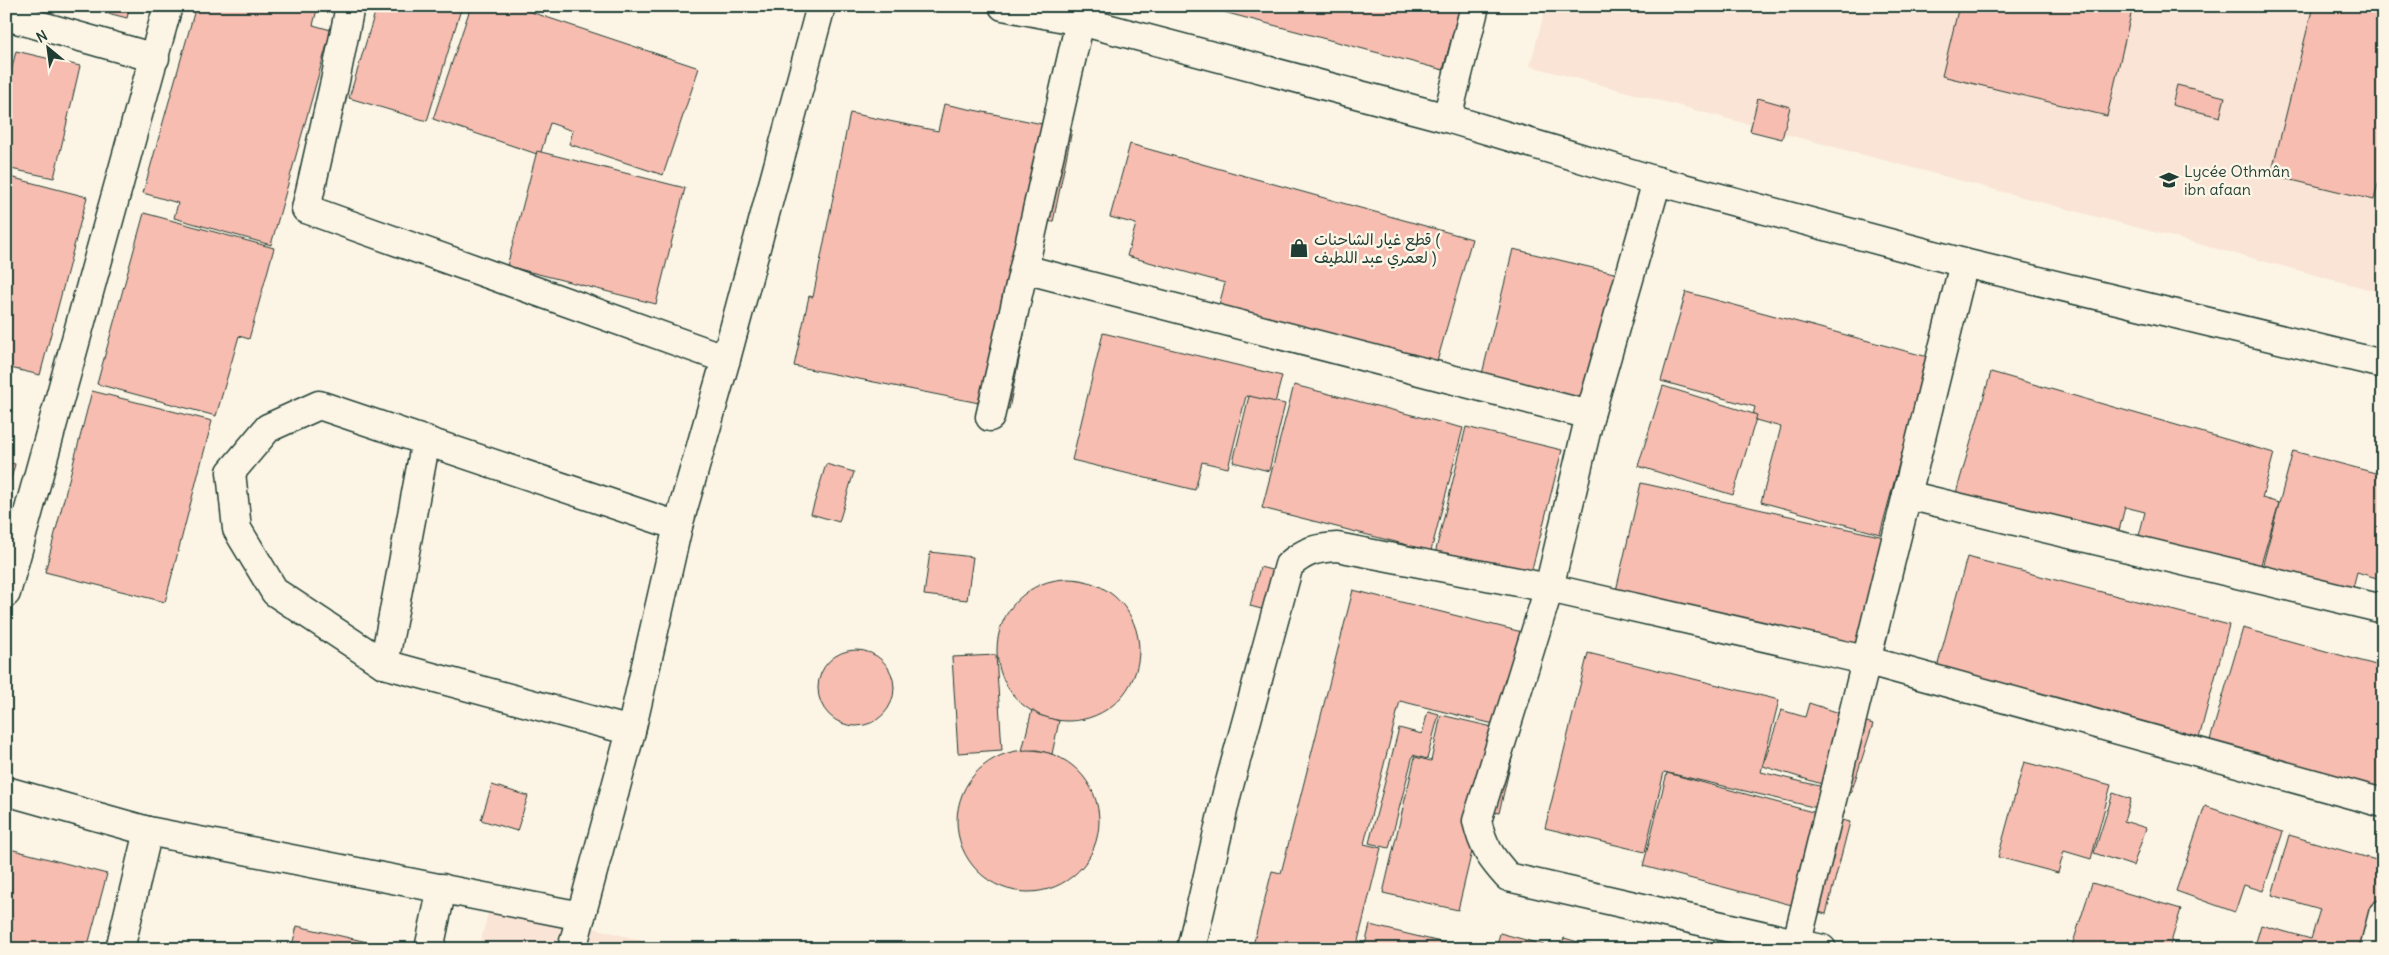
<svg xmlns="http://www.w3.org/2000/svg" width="2389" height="955" viewBox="0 0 2389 955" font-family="Delius,'Playpen Sans Arabic',sans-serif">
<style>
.built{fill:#fae4d5}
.building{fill:#f7bdb0;stroke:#1f3d34}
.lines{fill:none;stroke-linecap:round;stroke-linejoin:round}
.minor-casing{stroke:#1f3d34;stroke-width:31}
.major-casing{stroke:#1f3d34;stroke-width:31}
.minor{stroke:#fcf5e5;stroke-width:28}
.major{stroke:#fcf5e5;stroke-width:28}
.labels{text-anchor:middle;stroke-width:5;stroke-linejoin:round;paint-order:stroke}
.poi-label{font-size:16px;fill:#1f3d34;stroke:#fcf5e5;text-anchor:start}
</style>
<rect width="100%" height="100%" fill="#fcf5e5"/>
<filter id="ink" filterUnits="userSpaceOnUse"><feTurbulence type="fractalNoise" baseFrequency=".02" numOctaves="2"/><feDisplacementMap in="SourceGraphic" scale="10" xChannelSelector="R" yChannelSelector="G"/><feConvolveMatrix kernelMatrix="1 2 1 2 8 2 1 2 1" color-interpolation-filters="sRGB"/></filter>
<g filter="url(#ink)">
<!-- built -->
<g class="built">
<polygon points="1546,6 2383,6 2383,293 1530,66"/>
<polygon points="491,901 674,949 479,949"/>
</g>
<!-- building -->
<g class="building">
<polygon points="80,6 130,6 127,18"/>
<polygon points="196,6 318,6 313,25 331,30 271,245 174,218 178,203 143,193"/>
<polygon points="377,6 462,6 427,121 349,98"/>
<polygon points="471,6 513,6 699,68 663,175 569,144 573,131 550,123 540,155 433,119"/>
<polygon points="1201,6 1460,6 1443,70"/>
<polygon points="1959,6 2133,6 2107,116 1942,76"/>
<polygon points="2313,6 2383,6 2383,165 2374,200 2271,175"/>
<polygon points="16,51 80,66 54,178 6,168 6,93"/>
<polygon points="2177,85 2225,97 2220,117 2172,105"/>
<polygon points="1758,98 1790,107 1782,139 1750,131"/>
<polygon points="944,104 1072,130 1053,222 1047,221 1009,409 794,366 809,296 813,297 850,113 938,131"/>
<polygon points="1130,144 1472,239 1436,365 1219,305 1225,283 1127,256 1136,224 1110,217"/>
<polygon points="537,151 685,188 656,304 507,266"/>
<polygon points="6,176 87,197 40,375 6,367"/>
<polygon points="144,213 274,248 249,339 239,336 216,416 97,384"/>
<polygon points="1513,249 1635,278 1604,404 1482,374"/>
<polygon points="1686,292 1928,357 1880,534 1761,502 1781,427 1752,419 1755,407 1661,381"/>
<polygon points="1103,333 1282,376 1275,403 1246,396 1228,468 1202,462 1195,490 1072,460"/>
<polygon points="1991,372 2274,453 2262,498 2279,503 2257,578 2137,544 2145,512 2125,507 2115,546 1954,500"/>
<polygon points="1294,385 1463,428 1431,551 1262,508"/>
<polygon points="1663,386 1757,415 1733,495 1638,466"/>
<polygon points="92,391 212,421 165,602 45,572"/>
<polygon points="1249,396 1285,404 1269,471 1233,462"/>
<polygon points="1466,427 1562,450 1530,577 1435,554"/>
<polygon points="2293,451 2383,475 2383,580 2357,572 2349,603 2259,579"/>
<polygon points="6,462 15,464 6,498"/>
<polygon points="826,464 854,472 839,522 811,514"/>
<polygon points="1641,483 1884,537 1855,663 1612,608"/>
<polygon points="930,552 973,557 967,600 924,595"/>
<polygon points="1967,557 2229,625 2195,753 1932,686"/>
<polygon points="1260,567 1298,577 1288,616 1250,606"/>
<circle cx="1068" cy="650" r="71"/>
<polygon points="1353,590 1534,635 1510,728 1400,701 1364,844 1381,848 1356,949 1252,949 1272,871 1281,873"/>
<polygon points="2243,628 2383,667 2383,808 2205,757"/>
<circle cx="856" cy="688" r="38"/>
<polygon points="1588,653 1779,700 1761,772 1848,793 1843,814 1664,772 1645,852 1545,828"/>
<polygon points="996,655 1002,750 958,753 952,657"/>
<polygon points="1809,703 1873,724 1851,793 1763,766 1781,710 1805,717"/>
<polygon points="1032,710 1039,715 1059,721 1052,754 1037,750 1022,751"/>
<polygon points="1428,711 1439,714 1427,759 1413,755 1389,848 1369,843 1399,728 1422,734"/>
<polygon points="1441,715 1518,733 1499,813 1482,809 1458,910 1383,893 1415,757 1431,761"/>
<circle cx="1028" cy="821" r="71"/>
<polygon points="2024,762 2111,785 2091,859 2064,851 2058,873 1998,857"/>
<polygon points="1667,773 1850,822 1826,914 1643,866"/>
<polygon points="492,785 528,796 517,831 481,820"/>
<polygon points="2113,793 2131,799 2124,821 2146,828 2133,866 2094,853"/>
<polygon points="2205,806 2283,832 2263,891 2244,885 2235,912 2176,891"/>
<polygon points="2289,835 2383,862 2383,949 2254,949 2261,925 2311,939 2320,909 2272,895"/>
<polygon points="6,848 107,874 87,949 6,949"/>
<polygon points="2092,883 2181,909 2169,949 2071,949"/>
<polygon points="1370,925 1453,945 1452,949 1364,949"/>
<polygon points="297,926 398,949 291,949"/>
<polygon points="1500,933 1544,945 1543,949 1496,949"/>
<polygon points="1564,938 1603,949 1561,949"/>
</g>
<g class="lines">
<!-- minor casing -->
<g class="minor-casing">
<g id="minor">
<polyline points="350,6 335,81 306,209 726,359"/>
<polyline points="6,16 155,58"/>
<polyline points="1447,118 1475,6"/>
<polyline points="1024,269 1590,415 1657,181"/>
<path d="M 1590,415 L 1549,588 L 1477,821 C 1483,847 1491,858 1508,877 L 1822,949"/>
<polyline points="990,417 1080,21"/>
<polyline points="1907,495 2383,609"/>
<polyline points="6,593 168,6"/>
<polyline points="384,664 426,440"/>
<polyline points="631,731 384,664 275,592 237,529 231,472 268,428 319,405 678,526"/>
<polyline points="6,791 148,831 581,916"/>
<polyline points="1797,942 1964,263"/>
<polyline points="120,949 148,831"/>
<polyline points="429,949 442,888"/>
<polyline points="572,949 631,731 678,526 726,359 821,6"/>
<path d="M 1191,949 L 1227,793 L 1289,565 C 1305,551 1316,548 1337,547 L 1549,588 L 1865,660 L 2383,803"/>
<polyline points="2374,949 2383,914"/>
</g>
</g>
<!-- major casing -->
<g class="major-casing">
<polyline id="major" points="1003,6 1080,21 1447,118 1657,181 1964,263 2383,364"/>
</g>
<!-- minor -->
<use href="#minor" class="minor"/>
<!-- major -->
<use href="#major" class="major"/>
</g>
</g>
<!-- icons -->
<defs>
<g id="school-bare" transform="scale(1.5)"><path d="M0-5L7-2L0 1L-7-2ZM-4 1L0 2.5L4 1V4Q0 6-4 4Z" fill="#1f3d34" stroke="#fcf5e5" stroke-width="2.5" paint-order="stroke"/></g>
<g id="shop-bare" transform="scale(1.5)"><path d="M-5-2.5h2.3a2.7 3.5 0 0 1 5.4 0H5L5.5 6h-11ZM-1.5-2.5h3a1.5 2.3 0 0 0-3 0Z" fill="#1f3d34" stroke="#fcf5e5" stroke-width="2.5" paint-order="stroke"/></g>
</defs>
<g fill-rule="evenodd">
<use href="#school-bare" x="2169" y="180"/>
<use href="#shop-bare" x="1299" y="248"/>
</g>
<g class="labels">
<!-- poi labels -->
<g class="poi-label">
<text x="2184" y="177">Lycée Othmân<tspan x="2184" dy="18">ibn afaan</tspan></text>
<text x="1314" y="245">قطع غيار الشاحنات (<tspan x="1314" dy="18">لعمري عبد اللطيف )</tspan></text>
</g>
</g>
<!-- margin -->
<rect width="2389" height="955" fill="none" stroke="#fcf5e5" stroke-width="25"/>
<rect x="12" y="12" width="2364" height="930" fill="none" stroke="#1f3d34" stroke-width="2" filter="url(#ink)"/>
<!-- north arrow -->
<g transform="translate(48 48) rotate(331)" stroke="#fcf5e5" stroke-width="4" paint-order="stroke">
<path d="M0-4L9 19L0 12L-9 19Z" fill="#1f3d34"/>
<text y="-8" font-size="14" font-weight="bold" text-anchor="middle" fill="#1f3d34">N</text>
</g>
</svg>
